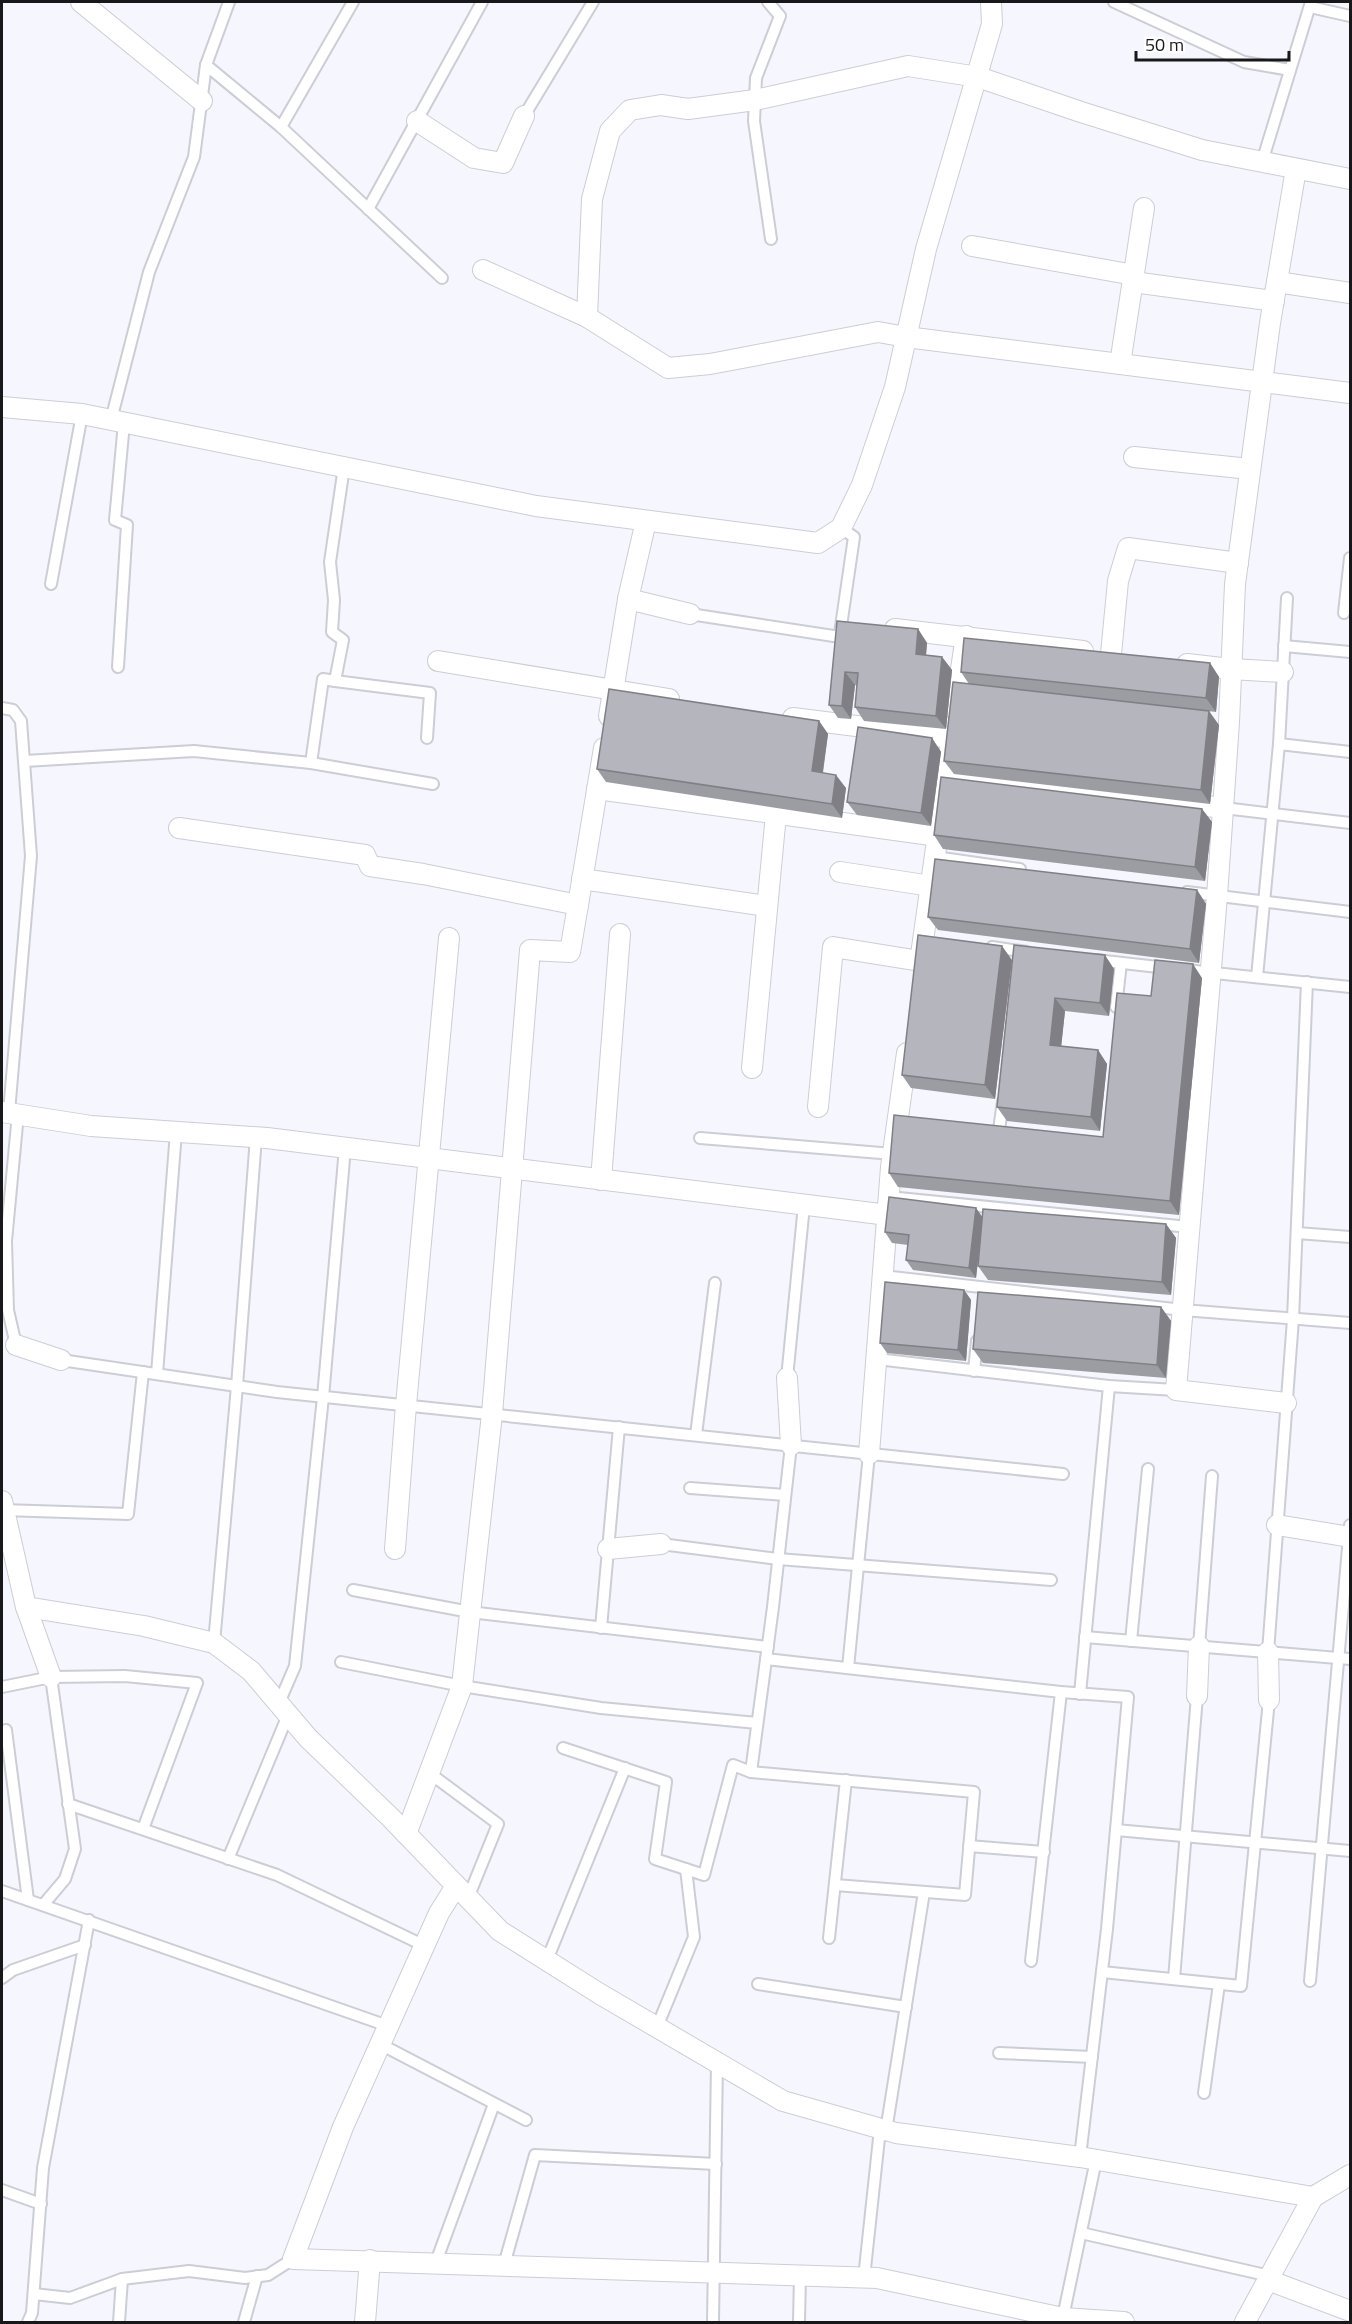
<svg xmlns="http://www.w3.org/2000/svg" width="1352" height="2324" viewBox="0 0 1352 2324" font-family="'Titillium Web',sans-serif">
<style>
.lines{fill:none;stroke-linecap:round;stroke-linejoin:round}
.service-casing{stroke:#cccdd5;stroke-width:14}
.minor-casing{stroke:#cccdd5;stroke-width:22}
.service{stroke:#fff;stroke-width:10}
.minor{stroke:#fff;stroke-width:20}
.wall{fill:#9c9ca3}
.shaded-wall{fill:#7f7f85}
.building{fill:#b5b5be;stroke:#7f7f85;stroke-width:1.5}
</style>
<rect width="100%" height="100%" fill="#f6f7fe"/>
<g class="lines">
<!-- service casing -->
<g class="service-casing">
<g id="service">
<polyline points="768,2 780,16 756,78 754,121 771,239"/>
<polyline points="1114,2 1244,62 1290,70"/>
<polyline points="1310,7 1350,16"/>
<polyline points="206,65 281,127 442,278"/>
<polyline points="524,116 593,2"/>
<polyline points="281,127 353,2"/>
<polyline points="1262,162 1311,2"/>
<polyline points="368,209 482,2"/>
<polyline points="111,420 149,272 194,157 206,65 229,2"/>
<polyline points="344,467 330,562 334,600 332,632 343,640 335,681 430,693 427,738"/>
<polyline points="51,584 82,414"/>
<polyline points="1344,613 1350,558"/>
<polyline points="690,614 840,637"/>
<polyline points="840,633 854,537 841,528"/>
<polyline points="1284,646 1350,652"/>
<polyline points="118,667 127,525 115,520 124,423"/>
<polyline points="2,708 13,710 21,721 31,856 9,1112"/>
<polyline points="1279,744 1350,752"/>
<polyline points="25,761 194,751 311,763 433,784"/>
<polyline points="311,763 323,679 335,681"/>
<polyline points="1224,808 1350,823"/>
<polyline points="935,857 1020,869"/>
<polyline points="1187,892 1350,912"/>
<polyline points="992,947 1027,952"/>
<polyline points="1096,960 1167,968"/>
<polyline points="1186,970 1350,987"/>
<polyline points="1257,977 1279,744 1287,598"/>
<polyline points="1116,1007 1121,963"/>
<polyline points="999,1130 1003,1101"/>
<polyline points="700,1138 893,1154"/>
<polyline points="889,1197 1189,1227"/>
<polyline points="1297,1233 1350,1237"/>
<polyline points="883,1276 1183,1310 1350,1323"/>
<polyline points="16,1345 8,1310 6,1241 18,1114"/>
<polyline points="877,1359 1109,1386 1176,1390"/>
<polyline points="61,1360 277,1392 1063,1474"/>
<polyline points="974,1371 977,1341"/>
<polyline points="157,1374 176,1132"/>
<polyline points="787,1378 804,1205"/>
<polyline points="696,1435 715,1283"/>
<polyline points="690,1488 785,1495"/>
<polyline points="3,1510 128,1514 143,1372"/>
<polyline points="661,1544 778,1559 1051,1580"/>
<polyline points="353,1590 470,1612 768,1647"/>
<polyline points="601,1628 619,1427"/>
<polyline points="1085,1637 1350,1659"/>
<polyline points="1131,1641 1148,1469"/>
<polyline points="214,1643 237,1386 256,1137"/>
<polyline points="1199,1646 1212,1476"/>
<polyline points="1268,1652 1293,1319 1307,982"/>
<polyline points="766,1659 1061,1692 1128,1697 1107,1929 1080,2157"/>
<polyline points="341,1662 462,1686 601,1708 757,1723"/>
<polyline points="848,1668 869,1454"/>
<polyline points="2,1687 51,1677"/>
<polyline points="1080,1694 1109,1386"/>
<polyline points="279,1703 295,1666 323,1397 345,1148"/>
<polyline points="6,1730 28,1900"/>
<polyline points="563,1748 666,1782 655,1859 704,1875 733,1765 751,1772 974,1792 965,1895 835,1885"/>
<polyline points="428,1772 498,1824 468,1898"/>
<polyline points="751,1772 773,1607 791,1445"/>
<polyline points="68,1804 277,1875 425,1946"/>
<polyline points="1116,1830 1350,1851"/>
<polyline points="969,1846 1044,1852"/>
<polyline points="228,1859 288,1715"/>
<polyline points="2,1891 388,2026"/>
<polyline points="43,1905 65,1879 75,1849 51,1677 125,1676 197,1683 143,1829"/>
<polyline points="829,1938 846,1780"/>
<polyline points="547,1960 625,1768"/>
<polyline points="1031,1961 1061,1692"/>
<polyline points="1102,1972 1241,1986 1269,1700"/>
<polyline points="2,1978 13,1970 85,1945"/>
<polyline points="1174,1979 1197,1696"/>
<polyline points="1310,1981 1350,1525"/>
<polyline points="758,1984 906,2007"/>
<polyline points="657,2027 694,1937 686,1869"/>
<polyline points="380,2044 526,2120"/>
<polyline points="999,2053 1092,2057"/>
<polyline points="1204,2093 1219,1984"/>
<polyline points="886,2131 924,1892"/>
<polyline points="2,2190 41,2204"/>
<polyline points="1081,2233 1270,2276"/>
<polyline points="436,2262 494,2104"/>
<polyline points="504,2265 535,2155 716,2164"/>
<polyline points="864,2278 880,2129"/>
<polyline points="34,2294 70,2298 122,2279 189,2271 245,2278 268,2275 293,2259"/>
<polyline points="28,2322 32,2313 43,2168 89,1920"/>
<polyline points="119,2322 122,2279"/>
<polyline points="244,2322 257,2276"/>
<polyline points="713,2322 717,2062"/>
<polyline points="799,2322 800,2275"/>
<polyline points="1062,2322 1096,2160"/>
</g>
</g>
<!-- minor casing -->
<g class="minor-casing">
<g id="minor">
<polyline points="81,2 202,101"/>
<polyline points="417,121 474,158 503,163 524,116"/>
<polyline points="972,246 1134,275"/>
<polyline points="483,270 587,317 668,368 710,364 878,332 906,337 1350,393"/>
<polyline points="1133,282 1274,301"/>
<polyline points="1277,282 1350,293"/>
<polyline points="587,317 592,199 610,131 630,110 661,105 688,109 755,100 908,66 978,77 1081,112 1202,150 1350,179"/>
<polyline points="1120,364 1144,208"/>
<polyline points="2,407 82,414 536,506 818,543 841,528 862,485 895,387 926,249 992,24 991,2"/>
<polyline points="1134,457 1250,469"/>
<polyline points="628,599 690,614"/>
<polyline points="895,629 1083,651"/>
<polyline points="1111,654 1118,581 1128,548 1238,563"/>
<polyline points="438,661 669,699"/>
<polyline points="1187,664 1231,669 1283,672"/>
<polyline points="955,709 966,636"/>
<polyline points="609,716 628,599 646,521"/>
<polyline points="793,718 951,738"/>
<polyline points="946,776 1224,808"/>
<polyline points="597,789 938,836"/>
<polyline points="179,828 365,855 370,866 423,874 578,905 604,748"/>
<polyline points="840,872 931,886"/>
<polyline points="582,879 767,906"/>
<polyline points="920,962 951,741"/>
<polyline points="752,1068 776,814"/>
<polyline points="818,1107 833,947 920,961"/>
<polyline points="2,1112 91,1126 267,1138 888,1215"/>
<polyline points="601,1180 620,934"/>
<polyline points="16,1345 61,1360"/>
<polyline points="787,1378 791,1445"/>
<polyline points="1286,1403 1176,1390 1217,896 1229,722 1235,584 1270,323 1296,169"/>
<polyline points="869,1454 891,1167 907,1053"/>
<polyline points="2,1501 26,1607 144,1626 214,1643 251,1671 308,1738 390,1817 500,1931 600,1994 783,2101 896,2133 1080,2157 1313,2197 1350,2175"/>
<polyline points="1277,1525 1350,1537"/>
<polyline points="395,1549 406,1405 449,938"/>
<polyline points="608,1549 661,1544"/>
<polyline points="26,1607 51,1677"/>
<polyline points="1268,1652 1269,1700"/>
<polyline points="1197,1696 1199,1646"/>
<polyline points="406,1834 462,1686 492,1414 530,950 570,952 578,905"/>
<polyline points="456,1886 439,1913 343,2127 293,2259 877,2278 1063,2318 1124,2322"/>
<polyline points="1268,2280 1350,2311"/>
<polyline points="365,2322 370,2260"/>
<polyline points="1245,2322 1313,2197"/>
</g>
</g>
<!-- service -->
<use href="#service" class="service"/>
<!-- minor -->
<use href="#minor" class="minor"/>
</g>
<!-- wall -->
<g class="wall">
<polygon points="837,621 918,629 927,643 926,655 942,657 952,670 946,729 864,721 855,707 857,686 855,685 851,719 838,718 829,705"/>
<polygon points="1210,663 1219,677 1216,712 1183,708 1219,725 1210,804 954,774 944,761 969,684 961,672"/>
<polygon points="819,721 828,734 823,773 846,788 842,818 606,782 597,769"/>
<polygon points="932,738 941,752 931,826 857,815 847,802"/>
<polygon points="1202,809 1212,822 1205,881 943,849 934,835"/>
<polygon points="1197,890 1206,904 1199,963 938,930 928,917"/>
<polygon points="1014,945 1114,969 1109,1016 1065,1011 1061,1046 1098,1050 1107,1064 1100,1131 1007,1121 997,1107"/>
<polygon points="1012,960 995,1099 911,1088 902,1075"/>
<polygon points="1202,978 1179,1215 898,1187 889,1173 1103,1137 1151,996"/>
<polygon points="976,1208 982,1217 1166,1224 1176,1238 1171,1295 988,1280 978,1266 980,1241 976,1278 913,1270 906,1260 908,1245 892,1243 885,1232"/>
<polygon points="964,1290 971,1300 966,1361 887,1353 880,1343"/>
<polygon points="1161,1307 1171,1321 1166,1378 983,1363 973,1349"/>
</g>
<!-- shaded-wall -->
<g class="shaded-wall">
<polygon points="918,629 927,643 925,667 916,654"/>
<polygon points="942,657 952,670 946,729 936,716"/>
<polygon points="1210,663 1219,677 1216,712 1206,698"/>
<polygon points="845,672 855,685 851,719 842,706"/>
<polygon points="1209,711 1219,725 1210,804 1201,790"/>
<polygon points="819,721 828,734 821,784 812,771"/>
<polygon points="932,738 941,752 931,826 921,813"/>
<polygon points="836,775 846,788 842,818 832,804"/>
<polygon points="1202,809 1212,822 1205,881 1195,867"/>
<polygon points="1197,890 1206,904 1199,963 1190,949"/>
<polygon points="1002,946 1012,960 995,1099 985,1085"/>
<polygon points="1105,955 1114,969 1109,1016 1100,1003"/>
<polygon points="1193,964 1202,978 1179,1215 1170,1201"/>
<polygon points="1055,998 1065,1011 1060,1058 1050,1045"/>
<polygon points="1098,1050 1107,1064 1100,1131 1091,1117"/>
<polygon points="976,1208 983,1218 976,1278 969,1268"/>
<polygon points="1166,1224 1176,1238 1171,1295 1162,1282"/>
<polygon points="964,1290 971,1300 966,1361 958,1350"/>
<polygon points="1161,1307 1171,1321 1166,1378 1157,1365"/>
</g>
<!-- building -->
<g class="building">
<polygon points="837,621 918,629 916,654 942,657 936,716 855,707 858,673 845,672 842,706 829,705"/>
<polygon points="964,638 1210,663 1206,698 961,672"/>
<polygon points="953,682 1209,711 1201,790 944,761"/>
<polygon points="609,689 819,721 812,771 836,775 832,804 597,769"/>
<polygon points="858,727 932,738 921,813 847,802"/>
<polygon points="941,777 1202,809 1195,867 934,835"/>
<polygon points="935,859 1197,890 1190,949 928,917"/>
<polygon points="918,935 1002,946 985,1085 902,1075"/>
<polygon points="1014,945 1105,955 1100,1003 1055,998 1050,1045 1098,1050 1091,1117 997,1107"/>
<polygon points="1155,960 1193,964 1170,1201 889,1173 894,1115 1103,1137 1117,993 1151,996"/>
<polygon points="889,1197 976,1208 969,1268 906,1260 909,1235 885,1232"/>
<polygon points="983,1209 1166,1224 1162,1282 978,1266"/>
<polygon points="885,1282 964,1290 958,1350 880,1343"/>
<polygon points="978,1292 1161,1307 1157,1365 973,1349"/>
</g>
<!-- border -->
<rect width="1352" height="2324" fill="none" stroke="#18181b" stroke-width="6"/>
<!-- scale -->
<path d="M1136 51v9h153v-9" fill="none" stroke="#18181b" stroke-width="3"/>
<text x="1145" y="51" font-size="18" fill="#18181b" stroke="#ffffff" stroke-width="4.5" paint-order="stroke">50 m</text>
</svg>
